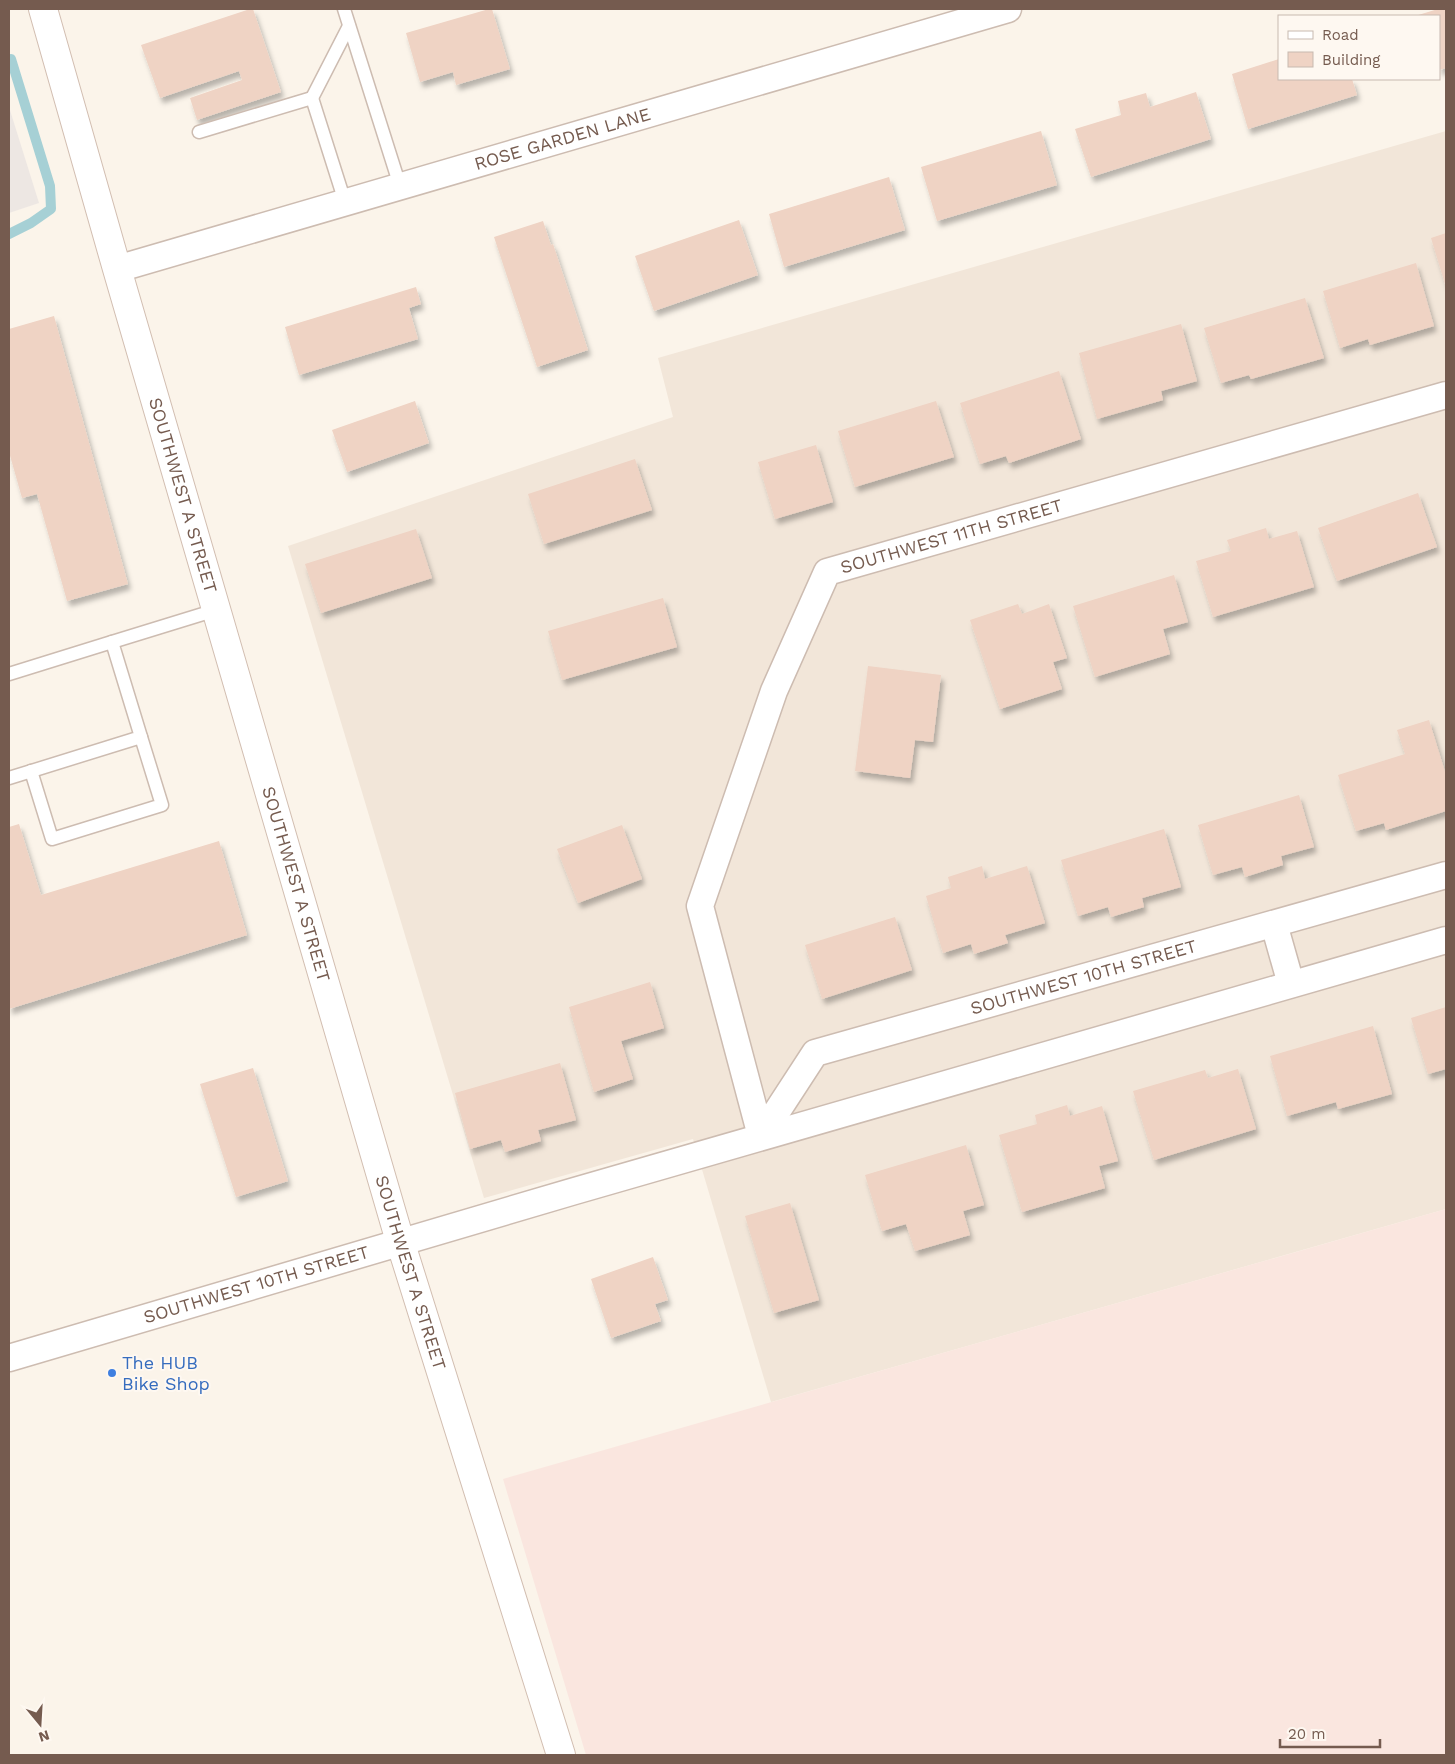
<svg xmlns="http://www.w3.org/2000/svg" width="1455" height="1764" viewBox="0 0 1455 1764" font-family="'Work Sans',sans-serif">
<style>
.residential{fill:#f2e6d9}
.commercial{fill:#fae6df}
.industrial{fill:#ede7e3}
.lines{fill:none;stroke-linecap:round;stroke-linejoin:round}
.stream{stroke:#a6d0d5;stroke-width:10}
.building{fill:#efd3c4;filter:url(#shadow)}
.lane-casing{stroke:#cdbcb1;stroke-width:15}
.street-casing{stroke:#cdbcb1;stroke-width:29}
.secondary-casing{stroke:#d2beb1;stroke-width:30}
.lane{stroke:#fff;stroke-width:12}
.street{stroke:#fff;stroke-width:26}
.secondary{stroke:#fff;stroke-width:28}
.shop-dot{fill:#3f7fe0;stroke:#fef8f1;stroke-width:2}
.labels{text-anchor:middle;stroke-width:4;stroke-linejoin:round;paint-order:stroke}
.street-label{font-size:18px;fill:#755b4f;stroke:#fef8f1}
.shop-label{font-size:18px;fill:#366cbe;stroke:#fef8f1;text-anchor:start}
</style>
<defs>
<filter id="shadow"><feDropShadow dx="3" dy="5.5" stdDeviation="2.5" flood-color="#0004"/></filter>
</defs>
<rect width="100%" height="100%" fill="#fbf4ea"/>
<!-- residential -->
<polygon class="residential" points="1446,131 1446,1209 771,1402 693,1139 484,1198 288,546 673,417 658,358"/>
<!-- commercial -->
<polygon class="commercial" points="1446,1209 1446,1755 586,1755 503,1479"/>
<!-- industrial -->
<polygon class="industrial" points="9,107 39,203 9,213"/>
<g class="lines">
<!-- stream -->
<polyline class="stream" points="9,234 31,223 51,209 50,186 11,59"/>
</g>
<!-- building -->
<g class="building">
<polygon points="250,9 253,9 281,92 197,120 190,98 242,80 239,71 160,98 141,45"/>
<polygon points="489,9 492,9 510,69 456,85 453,72 420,82 406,33"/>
<polygon points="1438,9 1446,9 1446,68 1439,70 1439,16 1415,16"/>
<polygon points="1279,59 1279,79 1352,79 1357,95 1248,129 1232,74"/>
<polygon points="1196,92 1211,139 1091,177 1075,129 1121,115 1118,101 1146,93 1150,107"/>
<polygon points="1041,131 1057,185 937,221 921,167"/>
<polygon points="889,177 905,230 784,267 769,214"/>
<polygon points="739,220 758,275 654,311 635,256"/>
<polygon points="543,221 551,245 553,244 588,350 537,367 494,237"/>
<polygon points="1446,233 1446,287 1431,238"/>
<polygon points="1416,263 1434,326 1370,345 1368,339 1340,348 1323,291"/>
<polygon points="416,287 421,304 409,308 418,339 299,375 285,327"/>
<polygon points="1305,298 1324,358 1251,379 1249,375 1221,383 1204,328"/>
<polygon points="54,316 128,584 67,601 37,494 22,498 9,452 9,329"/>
<polygon points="1181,324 1197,381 1161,391 1163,400 1097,419 1079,353"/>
<polygon points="1059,371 1081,439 1009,463 1006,456 980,464 960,403"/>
<polygon points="415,401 429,443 347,472 332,430"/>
<polygon points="936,401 954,457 855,487 838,431"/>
<polygon points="816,445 833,502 775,519 758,462"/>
<polygon points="635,459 652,510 544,544 528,494"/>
<polygon points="1418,493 1437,547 1337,581 1318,528"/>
<polygon points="1266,528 1269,539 1297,531 1314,587 1213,617 1196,561 1231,551 1227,540"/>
<polygon points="416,529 432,578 321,613 305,564"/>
<polygon points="1174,575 1188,622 1163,629 1170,654 1095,677 1073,606"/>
<polygon points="663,598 677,647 562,680 548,631"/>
<polygon points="1018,604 1022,614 1049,604 1067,658 1053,662 1062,689 1000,709 970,620"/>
<polygon points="868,666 941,675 933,742 915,740 910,778 855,771"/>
<polygon points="1429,720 1446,775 1446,811 1386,830 1384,823 1356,831 1338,775 1405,754 1397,730"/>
<polygon points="1299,795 1314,847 1281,856 1283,865 1245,877 1242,867 1213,875 1198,825"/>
<polygon points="19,824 41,895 219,841 247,935 9,1009 9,827"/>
<polygon points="622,825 642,879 578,903 557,849"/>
<polygon points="1164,829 1181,887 1142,898 1144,907 1111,917 1108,907 1078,916 1061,860"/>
<polygon points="982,866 985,879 1027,866 1045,923 1005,935 1008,943 974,954 971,944 943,953 926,896 951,888 948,877"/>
<polygon points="895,917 912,970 822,999 805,945"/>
<polygon points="650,982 664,1028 621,1041 633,1079 594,1092 569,1007"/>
<polygon points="1446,1007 1446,1069 1428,1074 1411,1018"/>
<polygon points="1373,1026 1392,1094 1338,1109 1336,1102 1287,1116 1270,1056"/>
<polygon points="560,1063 576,1120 538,1130 541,1141 505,1152 501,1140 470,1149 455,1093"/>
<polygon points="253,1068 288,1181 236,1197 200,1084"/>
<polygon points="1238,1069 1256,1129 1154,1160 1133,1091 1205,1070 1208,1078"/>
<polygon points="1067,1105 1070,1116 1102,1106 1118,1161 1099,1166 1105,1188 1022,1212 999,1135 1037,1124 1035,1115"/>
<polygon points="966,1145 984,1205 963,1211 970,1235 915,1251 906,1224 882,1231 865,1175"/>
<polygon points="790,1203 819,1300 774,1313 745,1216"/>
<polygon points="653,1257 668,1300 655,1304 661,1321 611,1338 591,1279"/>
</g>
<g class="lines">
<!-- lane casing -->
<g class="lane-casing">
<g id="lane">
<polyline points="344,9 400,186"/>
<polyline points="312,98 349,26"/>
<polyline points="199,132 312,98 345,202"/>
<polyline points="9,674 112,642"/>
<polyline points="31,771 52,839 162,805 141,737"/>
<polyline points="9,778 141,737 112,642 216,610"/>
</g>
</g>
<!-- street casing -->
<g class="street-casing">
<g id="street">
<path id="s1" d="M 117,269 L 1008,9"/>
<polyline points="1274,924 1291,984"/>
<path id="s2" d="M 761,1136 L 700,906 L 774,691 L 827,572 L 1446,395"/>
<path id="s3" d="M 761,1136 L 815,1053 L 1446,875"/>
<path id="s4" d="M 9,1358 C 487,1215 966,1077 1446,940"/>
</g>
</g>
<!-- secondary casing -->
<g class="secondary-casing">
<g id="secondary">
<path id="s5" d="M 43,9 L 117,269 L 400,1241 L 561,1755"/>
</g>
</g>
<!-- lane -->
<use href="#lane" class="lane"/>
<!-- street -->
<use href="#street" class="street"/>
<!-- secondary -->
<use href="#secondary" class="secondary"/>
</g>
<!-- markers -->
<circle class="shop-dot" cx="112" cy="1373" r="5"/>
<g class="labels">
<!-- street labels -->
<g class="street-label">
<text dy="6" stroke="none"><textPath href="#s1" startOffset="464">ROSE GARDEN LANE</textPath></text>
<text dy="6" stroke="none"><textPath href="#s5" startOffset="506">SOUTHWEST A STREET</textPath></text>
<text dy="6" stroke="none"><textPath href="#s2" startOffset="725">SOUTHWEST 11TH STREET</textPath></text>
<text dy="6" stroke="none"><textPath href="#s5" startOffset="911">SOUTHWEST A STREET</textPath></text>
<text dy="6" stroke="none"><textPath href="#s3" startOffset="378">SOUTHWEST 10TH STREET</textPath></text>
<text dy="6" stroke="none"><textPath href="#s5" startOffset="1316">SOUTHWEST A STREET</textPath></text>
<text dy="6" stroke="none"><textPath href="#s4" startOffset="258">SOUTHWEST 10TH STREET</textPath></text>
</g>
<!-- shop labels -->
<g class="shop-label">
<text x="122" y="1369">The HUB<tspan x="122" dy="21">Bike Shop</tspan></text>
</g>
</g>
<!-- border -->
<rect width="1455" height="1764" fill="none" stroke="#755b4f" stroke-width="20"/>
<!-- legend -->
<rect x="1278" y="15" width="162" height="65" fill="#fef8f1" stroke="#c7b9b0"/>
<rect x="1288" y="31" width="25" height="8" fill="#ffffff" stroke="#c7b9b0"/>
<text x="1322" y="40" font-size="15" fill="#755b4f">Road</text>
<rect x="1288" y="52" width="25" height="15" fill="#efd3c4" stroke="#c7b9b0"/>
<text x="1322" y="65" font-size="15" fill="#755b4f">Building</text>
<!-- north arrow -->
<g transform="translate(40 1724) rotate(162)" stroke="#fef8f1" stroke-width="4" paint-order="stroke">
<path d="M0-4L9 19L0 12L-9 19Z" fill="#755b4f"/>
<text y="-8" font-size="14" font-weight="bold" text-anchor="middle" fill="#755b4f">N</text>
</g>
<!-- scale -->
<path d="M1280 1739v8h100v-8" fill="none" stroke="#755b4f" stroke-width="2.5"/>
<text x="1288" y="1739" font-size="15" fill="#755b4f" stroke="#fef8f1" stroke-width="4" paint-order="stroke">20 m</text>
</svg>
